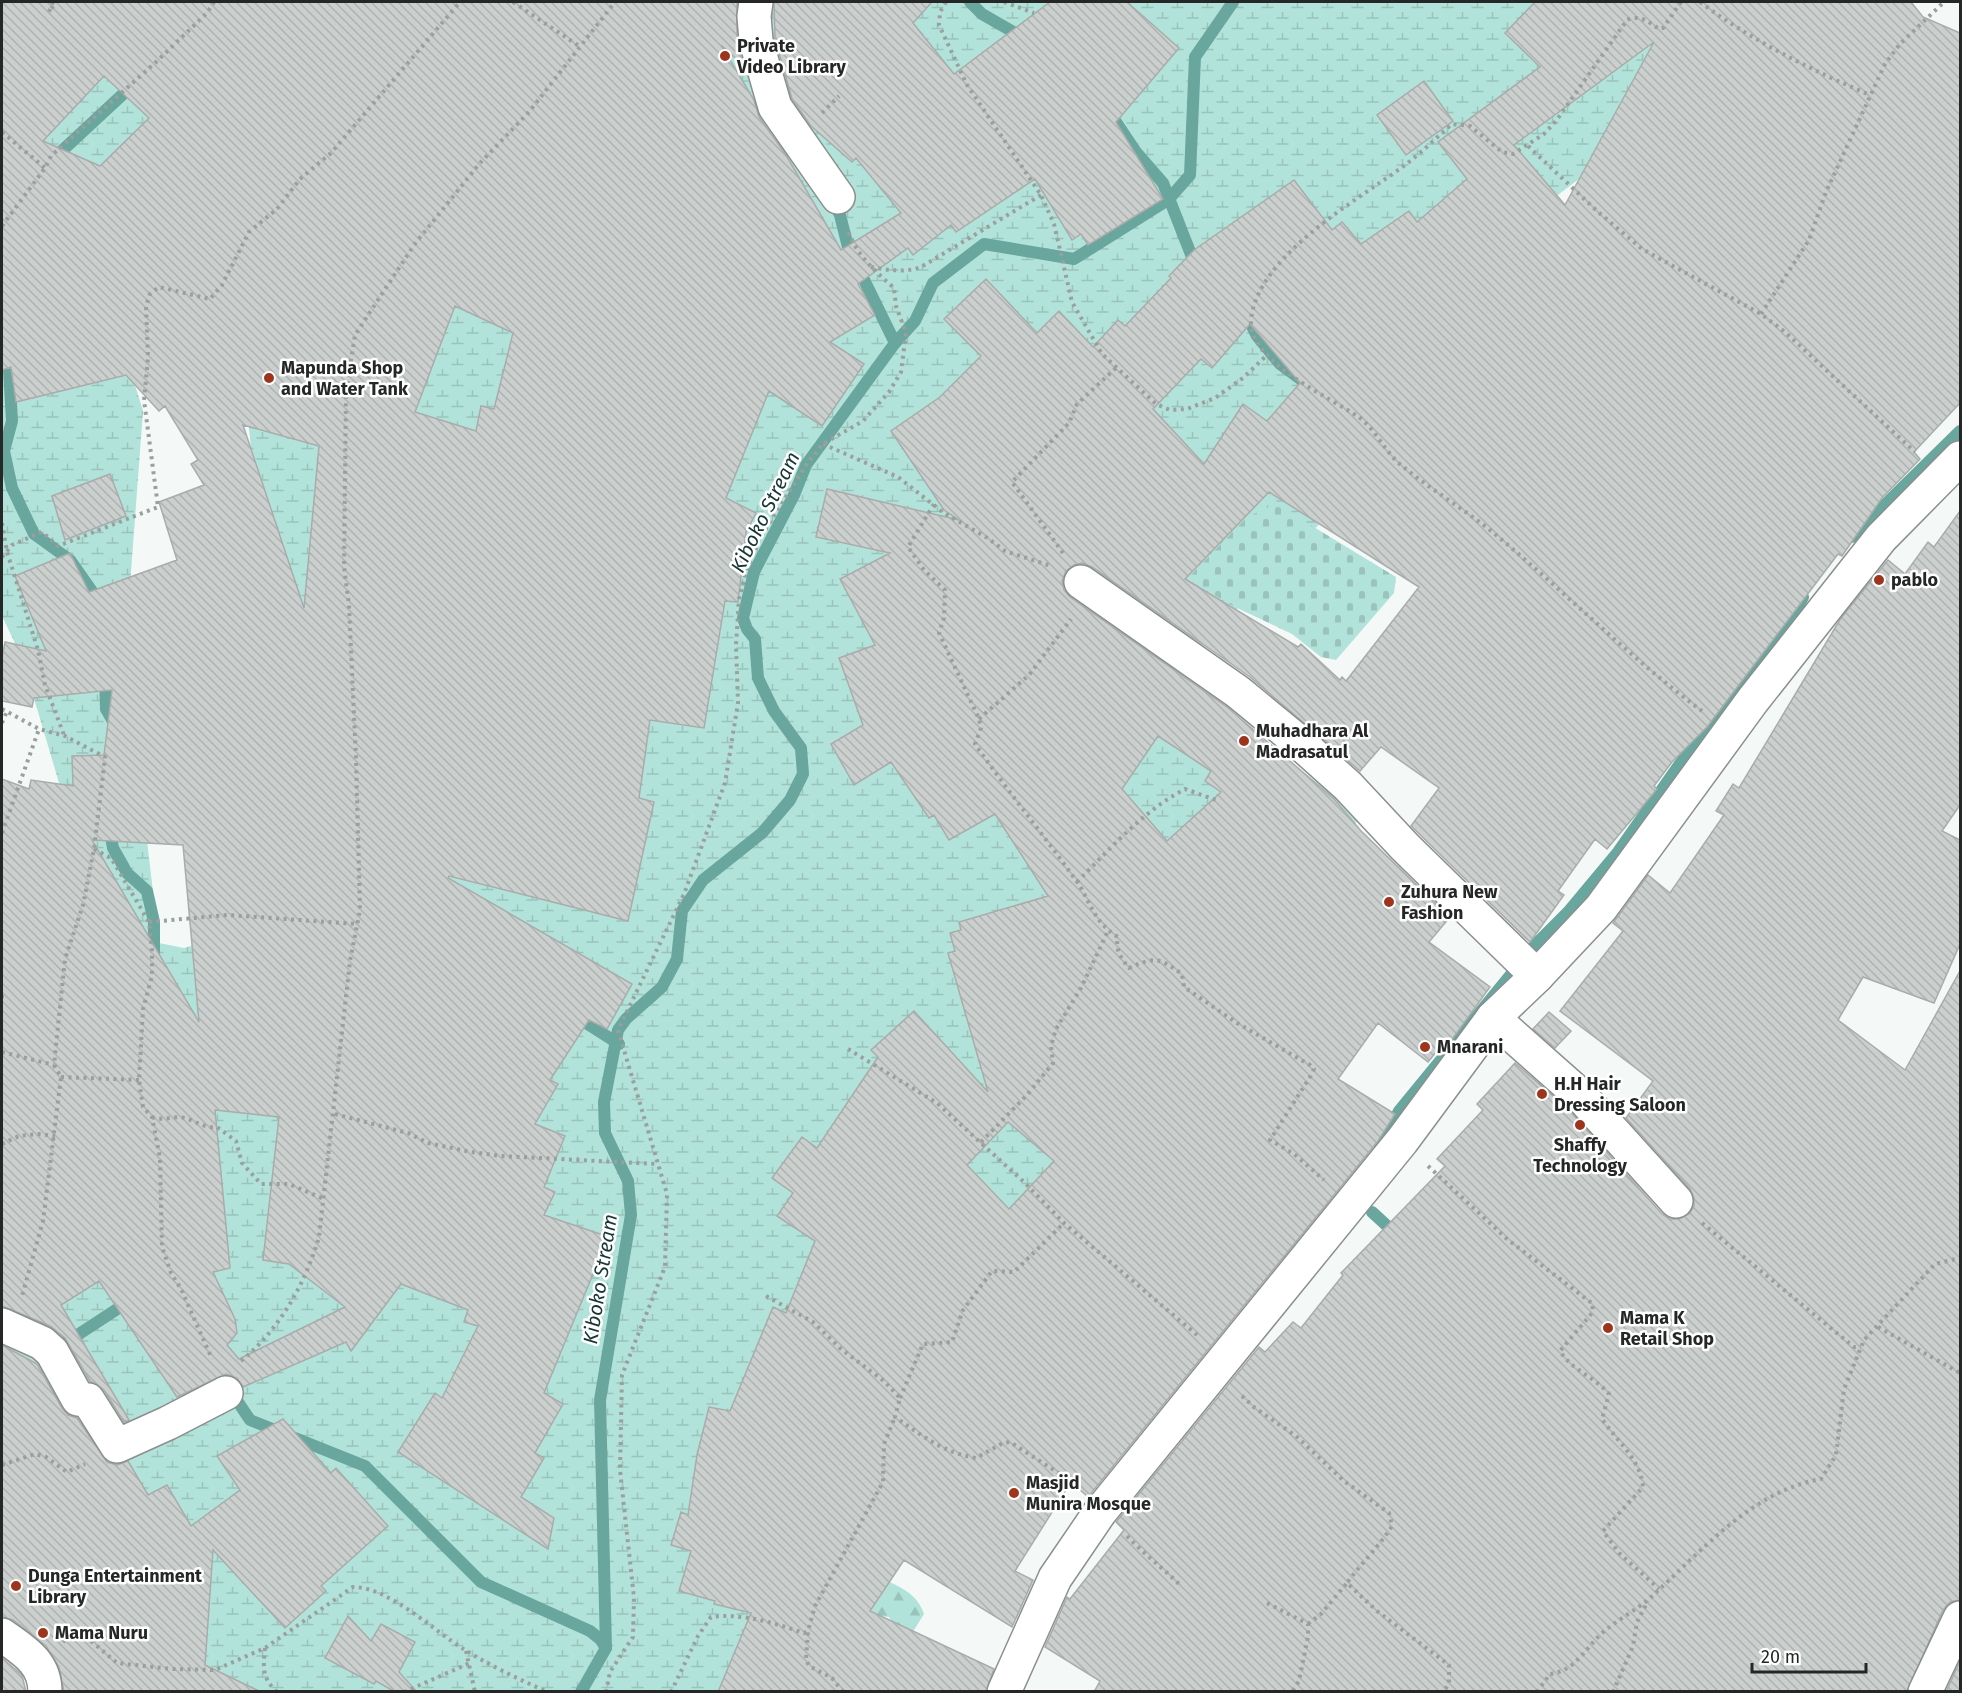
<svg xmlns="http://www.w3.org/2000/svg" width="1962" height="1693" viewBox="0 0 1962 1693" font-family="'Fira Sans',sans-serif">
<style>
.forest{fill:url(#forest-firs)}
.wetland{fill:url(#wetland-marsh)}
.cemetery{fill:url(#cemetery-stones)}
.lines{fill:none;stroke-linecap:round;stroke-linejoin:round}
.stream{stroke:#69a69d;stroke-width:12}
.building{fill:url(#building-back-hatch);stroke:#a8acab;stroke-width:1.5;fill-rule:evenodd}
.street-casing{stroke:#8b8f8e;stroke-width:36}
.path{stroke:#9b9f9e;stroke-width:4;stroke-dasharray:3 4.5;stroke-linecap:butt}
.street{stroke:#fff;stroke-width:33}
.poi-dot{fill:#9d341e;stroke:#fff;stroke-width:2}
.labels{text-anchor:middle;stroke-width:5;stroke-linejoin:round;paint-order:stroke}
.poi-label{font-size:18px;font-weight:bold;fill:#252726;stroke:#fff;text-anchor:start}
.water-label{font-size:20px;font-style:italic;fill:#173732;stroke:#fff}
</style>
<defs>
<pattern id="forest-firs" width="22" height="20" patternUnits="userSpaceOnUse" patternTransform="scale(1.5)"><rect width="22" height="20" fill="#b2e3da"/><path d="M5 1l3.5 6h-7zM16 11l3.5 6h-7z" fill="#99c3bb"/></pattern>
<pattern id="wetland-marsh" width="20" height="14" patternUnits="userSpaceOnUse" patternTransform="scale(1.5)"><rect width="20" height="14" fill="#b2e3da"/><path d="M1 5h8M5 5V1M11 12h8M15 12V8" fill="none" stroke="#99c3bb"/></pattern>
<pattern id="cemetery-stones" width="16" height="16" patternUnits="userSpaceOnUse" patternTransform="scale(1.5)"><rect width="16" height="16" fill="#b2e3da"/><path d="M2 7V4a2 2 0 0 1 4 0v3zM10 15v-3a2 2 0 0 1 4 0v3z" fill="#99c3bb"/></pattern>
<pattern id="building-back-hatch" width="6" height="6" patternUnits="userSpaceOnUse" patternTransform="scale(1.5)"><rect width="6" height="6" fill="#cbd0cf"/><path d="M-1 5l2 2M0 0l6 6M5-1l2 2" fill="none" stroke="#aeb3b2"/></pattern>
</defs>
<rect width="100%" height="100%" fill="#f4f9f8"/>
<!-- forest -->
<path class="forest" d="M 854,1571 C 879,1578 916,1586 924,1614 L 906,1643 L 889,1617 L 874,1615 L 871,1638 Z"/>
<!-- wetland -->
<polygon class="wetland" points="158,2 260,2 88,232 143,411 125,652 159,943 184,948 227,935 282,762 241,348 408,99 442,2 1746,2 1671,109 1450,277 1400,441 1174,674 1361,816 1047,1219 769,1691 136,1691 85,1594 2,1543 2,999 113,965 22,658 2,616 2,158"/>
<!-- cemetery -->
<polygon class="cemetery" points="1276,504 1396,577 1394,593 1336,660 1321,657 1292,634 1235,607 1187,579 1247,517"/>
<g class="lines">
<!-- stream -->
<g class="stream">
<polyline points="970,2 982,14 1024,38"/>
<polyline points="1108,110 1136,152 1163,183 1192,257 1200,266"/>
<polyline points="51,161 135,83"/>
<polyline points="832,200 840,215 848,247 895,343"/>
<polyline points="1248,318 1257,336 1280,364 1303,381"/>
<polyline points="8,352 12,421 4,451 12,488 34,534 70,560 96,597 97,604"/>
<polyline points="1852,537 1960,431"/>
<polyline points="105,674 106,709 114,723 113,730"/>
<polyline points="109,826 113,848 127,873 147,891 154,922 154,960"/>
<polyline points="1534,946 1568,912 1618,852 1696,741 1786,630 1803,597"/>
<polyline points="575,1016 619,1044"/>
<polyline points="1380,1146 1399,1111 1513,972"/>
<polyline points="1372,1212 1397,1235"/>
<polyline points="53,1351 131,1300"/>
<polyline points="215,1361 220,1375 250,1420 365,1466 481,1582 590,1631 600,1639 606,1648"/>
<polyline points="581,1692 606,1648 600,1400 631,1215 628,1181 605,1133 604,1102 618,1030 626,1019 662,987 677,959 682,911 703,880 762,833 790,800 803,774 801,748 774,711 758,678 755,639 747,629 743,618 754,572 794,495 806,465 895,343 915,321 933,283 984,244 1074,259 1168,200 1190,175 1195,57 1233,2"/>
</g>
</g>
<!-- building -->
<g class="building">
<path d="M 2,2 L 737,2 L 737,42 L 743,65 L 721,45 L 754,100 L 759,117 L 786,155 L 841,250 L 901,213 L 856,158 L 852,162 L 811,126 L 792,99 L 775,38 L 774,2 L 932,2 L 913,23 L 954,74 L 1050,2 L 1127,2 L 1179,48 L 1116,122 L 1163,199 L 1088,245 L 1081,234 L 1072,240 L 1035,179 L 956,232 L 951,225 L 913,255 L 908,248 L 858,284 L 875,315 L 830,342 L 864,364 L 822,426 L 769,391 L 726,498 L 756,513 L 746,532 L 738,602 L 725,601 L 704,728 L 650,720 L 639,798 L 654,802 L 628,921 L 449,876 L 448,878 L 632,984 L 607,1029 L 589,1020 L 550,1080 L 558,1084 L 535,1124 L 565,1136 L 544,1187 L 555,1192 L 544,1215 L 609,1237 L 595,1275 L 593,1274 L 544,1393 L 563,1404 L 535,1453 L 544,1458 L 521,1497 L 554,1518 L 548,1549 L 398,1452 L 435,1393 L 442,1398 L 478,1326 L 464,1322 L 468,1310 L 401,1284 L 351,1351 L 346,1342 L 243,1387 L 237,1378 L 226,1374 L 177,1397 L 99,1281 L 61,1305 L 129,1420 L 124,1422 L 104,1390 L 90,1381 L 65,1338 L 50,1326 L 2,1306 L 2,779 L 29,789 L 31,780 L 73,786 L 72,756 L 104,755 L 112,690 L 34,698 L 32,707 L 2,701 L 2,658 L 5,642 L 46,651 L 15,576 L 70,553 L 89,592 L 177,560 L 159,502 L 204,485 L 191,464 L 198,460 L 165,406 L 159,411 L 126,375 L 16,402 L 11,367 L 2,370 ZM 104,76 L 149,118 L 100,166 L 43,141 ZM 455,306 L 513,333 L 494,409 L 481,406 L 476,431 L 415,412 ZM 243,425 L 319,446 L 304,608 ZM 92,840 L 183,845 L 199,1022 ZM 215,1110 L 279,1117 L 263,1260 L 289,1264 L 345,1307 L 239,1359 L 227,1345 L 237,1333 L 235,1319 L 213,1272 L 230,1268 Z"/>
<path d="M 1535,2 L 1911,2 L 1923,17 L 1960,33 L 1960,403 L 1914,452 L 1920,459 L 1882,498 L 1842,556 L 1838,554 L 1707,727 L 1672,762 L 1654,786 L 1657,789 L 1607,849 L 1595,839 L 1558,891 L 1564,895 L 1530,942 L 1411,826 L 1439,788 L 1381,747 L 1360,771 L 1250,677 L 1092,567 L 1082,563 L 1074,565 L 1066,571 L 1062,581 L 1064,590 L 1070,597 L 1227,707 L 1334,799 L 1361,831 L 1450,917 L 1429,942 L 1490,987 L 1445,1049 L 1441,1046 L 1428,1062 L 1378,1023 L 1338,1079 L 1395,1114 L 1378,1141 L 1088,1497 L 1071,1482 L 1015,1571 L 1033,1580 L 1012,1627 L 904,1560 L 870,1611 L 994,1669 L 986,1692 L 718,1692 L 751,1613 L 714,1604 L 715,1601 L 679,1591 L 691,1551 L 671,1545 L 681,1512 L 688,1515 L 697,1455 L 709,1407 L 730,1411 L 773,1307 L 786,1313 L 815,1241 L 777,1216 L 793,1193 L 772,1178 L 802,1137 L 817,1148 L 878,1057 L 871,1050 L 914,1011 L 988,1092 L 948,953 L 955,951 L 950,933 L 961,930 L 959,922 L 1048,896 L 995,814 L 949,840 L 934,815 L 929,818 L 891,762 L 854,785 L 831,744 L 863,725 L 839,658 L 875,645 L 840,579 L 890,553 L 816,537 L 827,489 L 959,520 L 944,510 L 891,431 L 940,397 L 981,356 L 944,319 L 986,279 L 1037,333 L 1059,311 L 1093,347 L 1118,320 L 1125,326 L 1171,278 L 1169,276 L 1194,250 L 1294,180 L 1332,230 L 1342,222 L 1361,244 L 1409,211 L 1417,222 L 1467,179 L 1438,142 L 1540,67 L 1505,33 ZM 1654,42 L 1565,205 L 1514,145 ZM 1250,324 L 1300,383 L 1267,421 L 1243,404 L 1204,464 L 1153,409 L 1201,359 L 1212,368 ZM 1269,492 L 1419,587 L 1346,681 L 1342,677 L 1340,680 L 1301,644 L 1298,647 L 1185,579 ZM 1158,736 L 1211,771 L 1205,781 L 1221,792 L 1167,841 L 1122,789 ZM 1008,1122 L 1054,1161 L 1009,1209 L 967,1165 Z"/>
<polygon points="1424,81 1453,121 1406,155 1377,115"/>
<polygon points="110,474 126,516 65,540 52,496"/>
<polygon points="1960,511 1960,805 1942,831 1960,840 1960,944 1934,1003 1863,977 1838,1020 1905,1070 1960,971 1960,1600 1950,1602 1943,1610 1907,1692 1094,1692 1100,1681 1045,1647 1067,1597 1070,1599 1124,1530 1116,1522 1259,1347 1265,1352 1293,1322 1301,1328 1343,1275 1341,1273 1445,1166 1437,1159 1483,1110 1477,1104 1515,1063 1568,1109 1662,1214 1670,1219 1679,1219 1689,1214 1694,1206 1694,1198 1690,1189 1626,1118 1653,1081 1560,1011 1623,931 1613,923 1648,875 1670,893 1724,815 1716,811 1733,784 1739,788 1841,618 1888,560 1905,574 1928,542 1934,547"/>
<polygon points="1549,1012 1571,1031 1555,1048 1533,1029"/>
<polygon points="2,1345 37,1364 62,1408 68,1415 77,1418 107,1462 117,1465 128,1461 148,1495 167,1485 191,1526 240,1490 217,1456 283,1419 331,1473 336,1468 388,1526 321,1586 326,1591 285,1628 213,1550 205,1665 261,1692 64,1692 59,1667 46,1646 13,1620 2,1617"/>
<polygon points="348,1616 371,1641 381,1624 415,1642 399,1672 417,1692 395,1692 376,1681 374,1684 325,1658"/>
<polygon points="2,1658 22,1675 26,1692 2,1692"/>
<polygon points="1960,1661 1960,1692 1946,1692"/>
</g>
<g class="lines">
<!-- street casing -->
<g class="street-casing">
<g id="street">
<polyline points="756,2 754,16 756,41 775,107 838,197"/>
<polyline points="1081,582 1238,692 1300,743 1348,786 1405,847 1537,976"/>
<polyline points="1493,1018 1581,1096 1676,1201"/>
<polyline points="2,1325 42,1343 52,1352 78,1399 88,1400 117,1446 168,1423 226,1393"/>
<path d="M 2,1635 C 24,1651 45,1662 45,1692"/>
<polyline points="1004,1692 1055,1578 1100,1512 1402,1141 1493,1018 1537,976 1601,908 1753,700 1881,538 1960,458"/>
<polyline points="1925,1692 1960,1618"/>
</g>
</g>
<!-- path -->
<g class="path">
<polyline points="53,2 49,12 56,2"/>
<polyline points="513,2 579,46"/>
<polyline points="946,2 940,12 939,25 967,85 1041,195 1054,224 1072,302 1102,354 1156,404 1170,410 1187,409 1215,398 1243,378 1267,355"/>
<polyline points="1004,2 1034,13"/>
<path d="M 1681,2 L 1663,28 L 1659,29 C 1649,22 1639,14 1627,20 L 1556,121 L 1544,134 L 1513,154 L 1502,152 L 1470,126 L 1452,124 C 1435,139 1419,155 1401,168 C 1354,202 1254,259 1251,322 C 1250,363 1332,398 1360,418 C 1375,429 1385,452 1401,465 C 1431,490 1466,510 1496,535 C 1566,593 1629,657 1702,711"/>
<path d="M 1700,2 C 1751,40 1811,70 1870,95"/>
<polyline points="822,113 839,96"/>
<polyline points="2,132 45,168"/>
<polyline points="1528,146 1597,211 1642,249 1761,314 1785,332 1915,452"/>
<polyline points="2,226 45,168 51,156 155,63 207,13 214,2"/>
<path d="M 871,267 C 888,270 905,273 921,267 L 1041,195"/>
<polyline points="1761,314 1809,240 1826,192 1885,64 1900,44 1944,2"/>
<polyline points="823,444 898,477 944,513 986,537 1005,551 1051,566"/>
<path d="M 934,504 L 908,547 L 924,570 L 945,590 L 944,618 L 939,633 L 979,719 L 981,728 L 975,744 C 1007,790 1042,833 1075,879 C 1091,901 1092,921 1118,937 C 1115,950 1121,958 1129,968 C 1156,956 1159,958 1182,974 L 1184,987 L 1237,1023 L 1310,1065 L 1314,1069 L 1310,1077 L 1270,1140 L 1294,1154 L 1324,1180"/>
<polyline points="2,523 7,552 38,650 45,685 64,735"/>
<polyline points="1063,553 1012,482 1069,423 1077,404 1117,367"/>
<polyline points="2,557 12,545 42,532 58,546 158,507 144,400 148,358 146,306 150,294 159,287 210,299 222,285 249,232 277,209 300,179 331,153 460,2"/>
<polyline points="2,709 39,729 65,736 105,757 94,849 83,905 65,959 54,1065 61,1077 43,1221 22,1296"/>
<polyline points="979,719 1029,675 1071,619"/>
<polyline points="2,723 7,711"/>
<polyline points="2,833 39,729"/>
<polyline points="94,849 111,858 149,922 152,950 152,976 143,1009 139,1080 143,1107 152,1117 160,1158 162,1247 171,1273 181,1289 212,1359"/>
<path d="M 1077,882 C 1111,848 1143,811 1185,789 L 1219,801"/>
<polyline points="149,922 227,915 358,924"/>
<polyline points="2,995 2,1000"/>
<polyline points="848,1049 937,1103 1025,1183 1064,1223 1197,1335"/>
<polyline points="2,1052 54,1065"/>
<polyline points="61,1077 139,1080"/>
<polyline points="335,1114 408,1133 428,1143 471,1152 501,1156 657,1164"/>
<path d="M 152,1117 C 162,1122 174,1115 185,1118 C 196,1121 205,1129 217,1127 L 236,1141 L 242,1163 L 261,1184 L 289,1184 L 324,1199"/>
<polyline points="981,1142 1027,1095 1053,1063 1051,1046 1056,1029 1081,988 1108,931"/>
<polyline points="2,1144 19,1136 39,1134 55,1136"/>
<path d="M 1428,1166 L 1507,1239 L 1593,1304 L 1592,1313 L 1560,1351 C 1571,1370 1595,1377 1609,1394 L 1602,1419 C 1616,1440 1641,1460 1643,1487 L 1603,1531 L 1619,1553 L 1659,1589"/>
<polyline points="1702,1223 1854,1347 1861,1347"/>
<path d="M 766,1296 L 813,1322 L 841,1349 L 884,1381 L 900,1398 L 895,1417 C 921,1435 944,1453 976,1458 L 1003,1443 L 1010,1442 L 1076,1484"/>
<polyline points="1878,1327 1960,1373"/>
<path d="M 241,1361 C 280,1329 305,1284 319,1237 L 350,961 L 360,910 L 356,759 L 349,605 L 344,567 L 346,392 L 355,335 L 414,245 L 480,163 L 529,112 L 615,2"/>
<path d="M 1242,1396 L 1255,1408 L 1296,1436 L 1344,1481 L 1389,1513 L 1392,1526 C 1379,1547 1362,1562 1347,1583 L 1377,1611 L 1449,1665 L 1449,1684 L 1443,1692"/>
<polyline points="900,1398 923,1344 952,1342 963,1310 992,1271 1014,1272 1064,1223"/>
<polyline points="2,1465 35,1454 46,1457 67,1472 85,1464"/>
<path d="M 1127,1536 C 1144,1554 1163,1568 1181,1586"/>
<polyline points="1267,1603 1308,1624 1308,1637 1299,1681 1292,1692"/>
<polyline points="1308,1624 1321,1614 1347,1583"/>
<path d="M 63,1642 L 77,1629 L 117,1663 L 172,1669 L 215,1670 L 265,1648 L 353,1587 C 389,1587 434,1631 465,1650 C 491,1666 520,1680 548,1692"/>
<path d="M 265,1648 C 263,1668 262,1678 277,1692"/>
<polyline points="466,1651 475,1692"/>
<polyline points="404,1692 470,1663"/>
<path d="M 606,1692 L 610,1672 L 633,1637 L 634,1598 L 620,1470 L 622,1375 L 665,1267 L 667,1194 L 618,1030 L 684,894 L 725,783 L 738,703 L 736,645 L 739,599 L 746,572 L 760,538 L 806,465 L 823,444 L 863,421 L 889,392 L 901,372 L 906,333 L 896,306 L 894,288 C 875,271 856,255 848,230"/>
<path d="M 671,1692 L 698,1636 L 711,1617 C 743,1613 774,1623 804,1633 L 808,1631"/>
<polyline points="843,1692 832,1678 809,1666 806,1659 808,1631 815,1606 883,1482 884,1444 895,1417"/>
<path d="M 1537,1692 L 1550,1674 C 1575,1671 1584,1650 1602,1633 C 1617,1620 1635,1611 1650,1598 C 1700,1553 1751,1491 1821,1479 L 1836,1455 L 1844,1389 L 1864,1340 L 1935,1264 L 1960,1258"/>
<polyline points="1613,1692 1633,1646 1637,1622 1648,1601"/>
</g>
<!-- street -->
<use href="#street" class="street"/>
</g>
<!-- markers -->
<g class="poi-dot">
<circle cx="725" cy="56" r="6"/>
<circle cx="269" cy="378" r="6"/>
<circle cx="1879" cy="580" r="6"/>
<circle cx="1244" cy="741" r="6"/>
<circle cx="1389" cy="902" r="6"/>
<circle cx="1425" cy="1047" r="6"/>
<circle cx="1542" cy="1094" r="6"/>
<circle cx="1580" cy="1125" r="6"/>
<circle cx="1608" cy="1328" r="6"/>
<circle cx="1014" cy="1493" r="6"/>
<circle cx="16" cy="1586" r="6"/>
<circle cx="43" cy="1633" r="6"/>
</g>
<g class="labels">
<!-- poi labels -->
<g class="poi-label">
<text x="737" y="52">Private<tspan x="737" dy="21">Video Library</tspan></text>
<text x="281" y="374">Mapunda Shop<tspan x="281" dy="21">and Water Tank</tspan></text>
<text x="1891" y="586">pablo</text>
<text x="1256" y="737">Muhadhara Al<tspan x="1256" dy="21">Madrasatul</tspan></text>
<text x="1401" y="898">Zuhura New<tspan x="1401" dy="21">Fashion</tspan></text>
<text x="1437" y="1053">Mnarani</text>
<text x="1554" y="1090">H.H Hair<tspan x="1554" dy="21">Dressing Saloon</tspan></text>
<text x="1580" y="1151" text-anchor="middle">Shaffy<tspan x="1580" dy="21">Technology</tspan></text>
<text x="1620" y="1324">Mama K<tspan x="1620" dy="21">Retail Shop</tspan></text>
<text x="1026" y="1489">Masjid<tspan x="1026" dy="21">Munira Mosque</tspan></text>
<text x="28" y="1582">Dunga Entertainment<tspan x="28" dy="21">Library</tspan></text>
<text x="55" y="1639">Mama Nuru</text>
</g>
<!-- water labels -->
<g class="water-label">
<text transform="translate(765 512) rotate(-64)" y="7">Kiboko Stream</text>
<text transform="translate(600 1279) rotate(-81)" y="7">Kiboko Stream</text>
</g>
</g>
<!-- border -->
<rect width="1962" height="1693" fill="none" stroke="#252726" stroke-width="6"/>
<!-- scale -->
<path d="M1752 1663v9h114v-9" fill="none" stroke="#252726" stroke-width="3"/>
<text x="1761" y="1663" font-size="18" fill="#252726" stroke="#ffffff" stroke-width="4.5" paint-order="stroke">20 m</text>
</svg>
